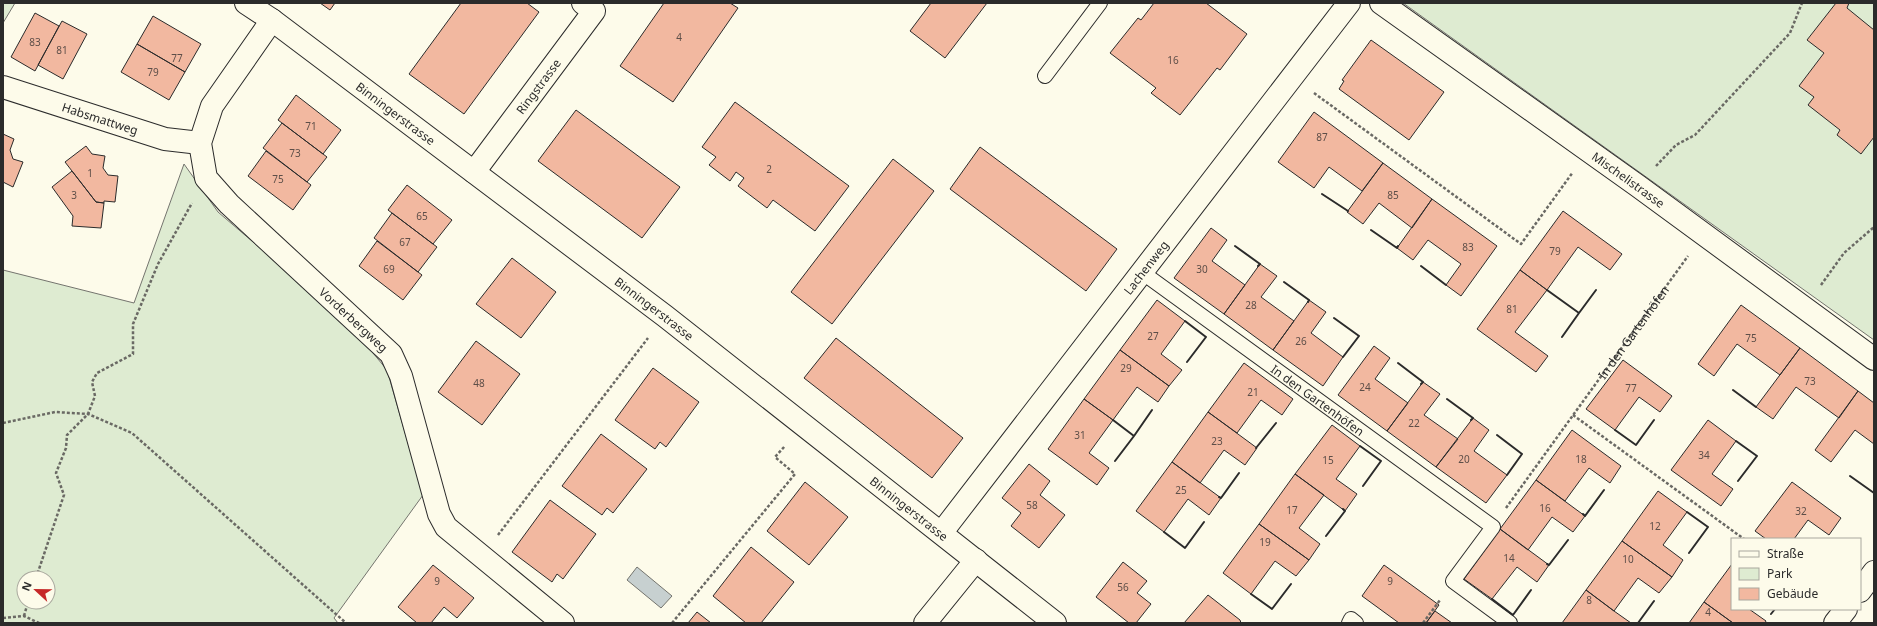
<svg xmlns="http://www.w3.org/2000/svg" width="1877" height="626" font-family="'Noto Sans',sans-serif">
  <rect width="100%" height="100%" fill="#fdfbea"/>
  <!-- green -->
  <path fill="#deebd1" stroke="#74746e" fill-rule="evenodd" d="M3,3H15L3,23Z
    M1403,3H1874V340Z
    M184,164L218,212L350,325L387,370L423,495L334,618L338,623H3V270L134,303ZM24,578H48V602H24Z"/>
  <!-- water -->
  <path fill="#c7d0d0" stroke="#74746e" d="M637,567L672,596L661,608L627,580Z"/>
  <!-- building -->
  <path fill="#f2b8a0" stroke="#2b2b2b" d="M320,3H335L330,10Z
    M461,3H527L539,12L464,114L409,74Z
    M664,3H730L738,8L673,102L620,66Z
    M931,3H987L945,58L910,31Z
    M1154,3H1206L1247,34L1220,70L1217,68L1180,115L1151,93L1156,88L1110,53L1138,18L1141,20Z
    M1836,3H1849L1847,8L1874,30V137L1861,154L1837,135L1840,130L1808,105L1814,97L1799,86L1824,53L1807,40Z
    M35,13L59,26L35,71L11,57Z
    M153,16L201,44L185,72L137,44Z
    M62,21L87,34L63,79L38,65Z
    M1371,40L1444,92L1409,140L1339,89L1344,81L1342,80Z
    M137,44L185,72L169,100L121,72Z
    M296,95L341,130L323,154L278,120Z
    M735,102L849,186L815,231L773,200L767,208L738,186L744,178L736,172L730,181L709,165L716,157L702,147Z
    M576,110L680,187L642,238L538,161Z
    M1314,112L1383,163L1362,191L1329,167L1314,188L1278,162Z
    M282,123L327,157L307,182L263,148Z
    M3,134L14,139L10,150L13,159L23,162L13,187L3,182Z
    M86,146L92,154L105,156L103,168L108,175L118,176L115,202L104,201V203L96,202L65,162Z
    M980,147L1117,249L1086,291L950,189Z
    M266,151L311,185L293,210L248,176Z
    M893,159L934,191L832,324L791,292Z
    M1383,163L1432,199L1412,228L1379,203L1363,224L1347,212Z
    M72,171L96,202L104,203L101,228L72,226L73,216L52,187Z
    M407,185L452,220L433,244L388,210Z
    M1432,199L1497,246L1461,296L1446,285L1461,264L1428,240L1413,260L1397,248Z
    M1563,211L1622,254L1610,270L1578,247L1547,290L1520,270Z
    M392,213L437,247L418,272L374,238Z
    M1211,228L1227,240L1212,261L1245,285L1224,314L1174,278Z
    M377,241L422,275L403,300L359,266Z
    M512,258L556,292L521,338L476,304Z
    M1260,264L1277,276L1261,297L1294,321L1273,350L1224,314Z
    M1520,270L1547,290L1515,332L1548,356L1536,372L1477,329Z
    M1157,300L1185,321L1161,354L1182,370L1169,386L1120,350Z
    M1309,300L1326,312L1311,333L1343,357L1323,386L1273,350Z
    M1741,305L1800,348L1780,375L1737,344L1714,376L1698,364Z
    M836,338L963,438L932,478L804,378Z
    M476,341L520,374L482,425L438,392Z
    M1374,346L1390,358L1375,379L1408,403L1387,431L1338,395Z
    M1800,348L1858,391L1839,418L1796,387L1773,419L1756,407Z
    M1120,350L1169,386L1158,402L1137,387L1113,420L1084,399Z
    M1623,360L1672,396L1660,412L1639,397L1615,430L1586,409Z
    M1244,363L1293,399L1282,415L1261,400L1237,433L1208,412Z
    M653,368L699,402L666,447L660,442L655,449L615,420Z
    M1423,382L1440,394L1424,415L1458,439L1436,467L1387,431Z
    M1858,391L1874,403V444L1855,430L1831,462L1815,450Z
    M1084,399L1113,420L1089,453L1109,468L1097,485L1048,449Z
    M1208,412L1257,448L1245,465L1224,450L1200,483L1172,462Z
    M1473,418L1489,430L1474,451L1507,475L1486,503L1436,467Z
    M1708,420L1736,441L1712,474L1733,489L1721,506L1671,470Z
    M1332,425L1360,446L1336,479L1357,494L1345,511L1295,474Z
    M1572,430L1621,466L1610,483L1589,468L1565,501L1536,480Z
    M601,434L647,469L613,513L607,508L602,515L562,486Z
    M1172,462L1221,498L1209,515L1188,499L1164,532L1136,511Z
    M1029,464L1050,481L1040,495L1065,515L1039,548L1011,526L1021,513L1002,498Z
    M1295,474L1324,495L1299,528L1320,544L1309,560L1259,524Z
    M1536,480L1585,516L1573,532L1552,517L1528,550L1500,529Z
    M805,482L848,517L809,565L767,531Z
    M1792,482L1841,518L1829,535L1808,520L1794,539H1766L1755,531Z
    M1658,491L1687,512L1663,545L1683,560L1672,577L1622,541Z
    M550,500L596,534L563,579L557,574L552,582L512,552Z
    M1259,524L1309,560L1296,576L1275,561L1251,594L1223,573Z
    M1500,529L1549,565L1537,582L1517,567L1492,599L1464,579Z
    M1622,541L1672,577L1659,593L1638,578L1614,611L1586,590Z
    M751,547L794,582L761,623H746L713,596Z
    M1123,562L1147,581L1137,593L1151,604L1136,623H1129L1096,597Z
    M1732,564V609H1749L1766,621L1765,623H1733L1704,602Z
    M433,565L474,598L457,618L444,607L431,623H417L398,607Z
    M1384,565L1439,605L1426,623H1399L1362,596Z
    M1586,590L1614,611L1631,623H1562Z
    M1208,595L1240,620L1241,623H1184Z
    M1704,602L1733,623H1689Z
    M1435,611L1452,623H1426Z
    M697,612L711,623H688Z"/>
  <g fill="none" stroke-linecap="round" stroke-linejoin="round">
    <!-- service casing -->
    <g stroke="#2b2b2b" stroke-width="16">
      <g id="service">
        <path d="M1045,76L1100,3"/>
        <path id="s2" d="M1143,273L1493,527L1453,581L1510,623"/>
        <path d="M1349,623L1351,619L1356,623"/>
      </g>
    </g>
    <!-- minor casing -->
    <g stroke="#2b2b2b" stroke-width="24">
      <g id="minor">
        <path id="s3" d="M246,3L272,20L665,316L1055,623"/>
        <path id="s4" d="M1381,3L1638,186L1874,359"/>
        <path id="s5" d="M272,20L212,106L200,143L206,178L229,204L391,354L401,376L439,514L446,527L563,623"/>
        <path id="s6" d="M3,87L165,139L200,143"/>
        <path id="s7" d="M474,172L594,11L583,3"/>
        <path id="s8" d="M942,532L1349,3"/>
        <path d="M1860,591L1874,572"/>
        <path d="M925,623L976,560"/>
        <path d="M1835,623L1846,609"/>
      </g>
    </g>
    <!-- path -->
    <g stroke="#6a6964" stroke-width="2.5" stroke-dasharray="3 2" stroke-linecap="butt">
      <path d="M1314,93L1521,244L1573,172"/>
      <path d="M1656,166L1676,145L1695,135L1790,33L1802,3"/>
      <path d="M1821,285L1844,253L1874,227"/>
      <path d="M1573,415L1744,539"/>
      <path d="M3,423L55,412L88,414L132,433L346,623"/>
      <path id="s1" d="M1506,508L1688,256"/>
      <path d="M498,535L648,338"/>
      <path d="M36,578L64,495L56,473L66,448L67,435L88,414L95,396L92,382L97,373L133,354V324L158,264L192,203"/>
      <path d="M24,616L28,602"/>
      <path d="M3,618L24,616L39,623"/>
      <path d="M672,623L795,474L775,457L785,446"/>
      <path d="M1423,623L1440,600"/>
    </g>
    <!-- service -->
    <use href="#service" stroke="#fdfbea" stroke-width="14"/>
    <!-- minor -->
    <use href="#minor" stroke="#fdfbea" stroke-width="22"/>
    <!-- wall -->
    <path stroke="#2b2b2b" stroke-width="2" d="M1322,194L1348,211
      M1371,230L1397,248L1398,246
      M1235,246L1260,264L1258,266
      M1421,266L1446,285
      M1284,282L1309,300L1308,302
      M1547,290L1579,313L1596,290
      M1334,318L1359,336L1343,357
      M1185,321L1206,337L1187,362
      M1562,337L1579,313
      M1398,363L1423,382L1421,384
      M1733,390L1756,407
      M1447,399L1473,418L1471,420
      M1113,420L1134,436L1115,461
      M1615,430L1636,445L1654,420
      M1497,435L1522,454L1507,475
      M1134,436L1152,410
      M1736,441L1757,456L1738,481
      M1360,446L1381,461L1363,486
      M1256,448L1276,423
      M1850,476L1874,493
      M1219,497L1221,498L1239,473
      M1687,512L1708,527L1689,553
      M1583,514L1585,516L1604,490
      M1164,532L1185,548L1204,522
      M1326,536L1345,511L1343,509
      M1547,564L1549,565L1568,540
      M1251,594L1272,609L1291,584
      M1492,599L1513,615L1531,590
      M1771,614L1775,609
      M1638,623L1654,601"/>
  </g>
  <g text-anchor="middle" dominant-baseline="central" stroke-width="3" stroke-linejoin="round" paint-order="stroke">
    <!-- number labels -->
    <g font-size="10" fill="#5d4e48">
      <text x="679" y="37">4</text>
      <text x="35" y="42">83</text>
      <text x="62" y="50">81</text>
      <text x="177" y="58">77</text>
      <text x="1173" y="60">16</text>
      <text x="153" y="72">79</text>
      <text x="311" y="126">71</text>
      <text x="1322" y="137">87</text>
      <text x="295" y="153">73</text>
      <text x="769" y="169">2</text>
      <text x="90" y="173">1</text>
      <text x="278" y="179">75</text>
      <text x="74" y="195">3</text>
      <text x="1393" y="195">85</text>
      <text x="422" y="216">65</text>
      <text x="405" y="242">67</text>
      <text x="1468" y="247">83</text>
      <text x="1555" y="251">79</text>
      <text x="389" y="269">69</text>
      <text x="1202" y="269">30</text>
      <text x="1251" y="305">28</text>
      <text x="1512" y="309">81</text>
      <text x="1153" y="336">27</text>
      <text x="1751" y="338">75</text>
      <text x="1301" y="341">26</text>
      <text x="1126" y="368">29</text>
      <text x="1810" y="381">73</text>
      <text x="479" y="383">48</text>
      <text x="1365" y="387">24</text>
      <text x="1631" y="388">77</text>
      <text x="1253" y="392">21</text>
      <text x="1414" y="423">22</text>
      <text x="1080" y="435">31</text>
      <text x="1217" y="441">23</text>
      <text x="1704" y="455">34</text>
      <text x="1464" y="459">20</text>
      <text x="1581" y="459">18</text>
      <text x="1328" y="460">15</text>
      <text x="1181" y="490">25</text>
      <text x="1032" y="505">58</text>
      <text x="1545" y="508">16</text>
      <text x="1292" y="510">17</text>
      <text x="1801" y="511">32</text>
      <text x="1655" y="526">12</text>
      <text x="1265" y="542">19</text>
      <text x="1509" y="558">14</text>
      <text x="1628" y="559">10</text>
      <text x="437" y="581">9</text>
      <text x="1390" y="581">9</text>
      <text x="1123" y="587">56</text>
      <text x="1589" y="600">8</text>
      <text x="1708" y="612">4</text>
    </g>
    <!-- street labels -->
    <g font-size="12" fill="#2b2b2b" stroke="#fdfbea">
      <text stroke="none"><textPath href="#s7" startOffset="107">Ringstrasse</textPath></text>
      <text stroke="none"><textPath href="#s3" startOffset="186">Binningerstrasse</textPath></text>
      <text stroke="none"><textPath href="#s6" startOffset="102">Habsmattweg</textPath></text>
      <text stroke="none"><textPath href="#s4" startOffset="304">Mischelistrasse</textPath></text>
      <text stroke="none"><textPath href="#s8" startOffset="334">Lachenweg</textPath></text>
      <text stroke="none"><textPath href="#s3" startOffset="510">Binningerstrasse</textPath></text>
      <text stroke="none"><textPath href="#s5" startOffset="384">Vorderbergweg</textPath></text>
      <text stroke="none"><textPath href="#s1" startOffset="217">In den Gartenhöfen</textPath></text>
      <text stroke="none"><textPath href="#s2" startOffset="216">In den Gartenhöfen</textPath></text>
      <text stroke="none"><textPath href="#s3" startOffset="834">Binningerstrasse</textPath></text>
    </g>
  </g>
  <!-- border -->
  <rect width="1877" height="626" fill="none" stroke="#2b2b2b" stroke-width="8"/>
  <!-- legend -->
  <rect x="1731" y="538" width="130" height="72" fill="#fdfbea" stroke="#a9a89e"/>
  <rect x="1739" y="551" width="20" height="6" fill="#fdfbea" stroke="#a9a89e"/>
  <text x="1767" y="558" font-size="12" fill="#2b2b2b">Straße</text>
  <rect x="1739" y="568" width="20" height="12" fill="#deebd1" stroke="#a9a89e"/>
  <text x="1767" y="578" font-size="12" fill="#2b2b2b">Park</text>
  <rect x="1739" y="588" width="20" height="12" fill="#f2b8a0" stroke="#a9a89e"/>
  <text x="1767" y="598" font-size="12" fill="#2b2b2b">Gebäude</text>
  <!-- north arrow -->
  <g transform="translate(36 590) rotate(292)"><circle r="19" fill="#fdfbea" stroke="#a9a89e"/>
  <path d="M0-3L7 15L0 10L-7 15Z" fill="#c62828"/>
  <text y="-6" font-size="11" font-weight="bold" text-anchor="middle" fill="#2b2b2b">N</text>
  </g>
</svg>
